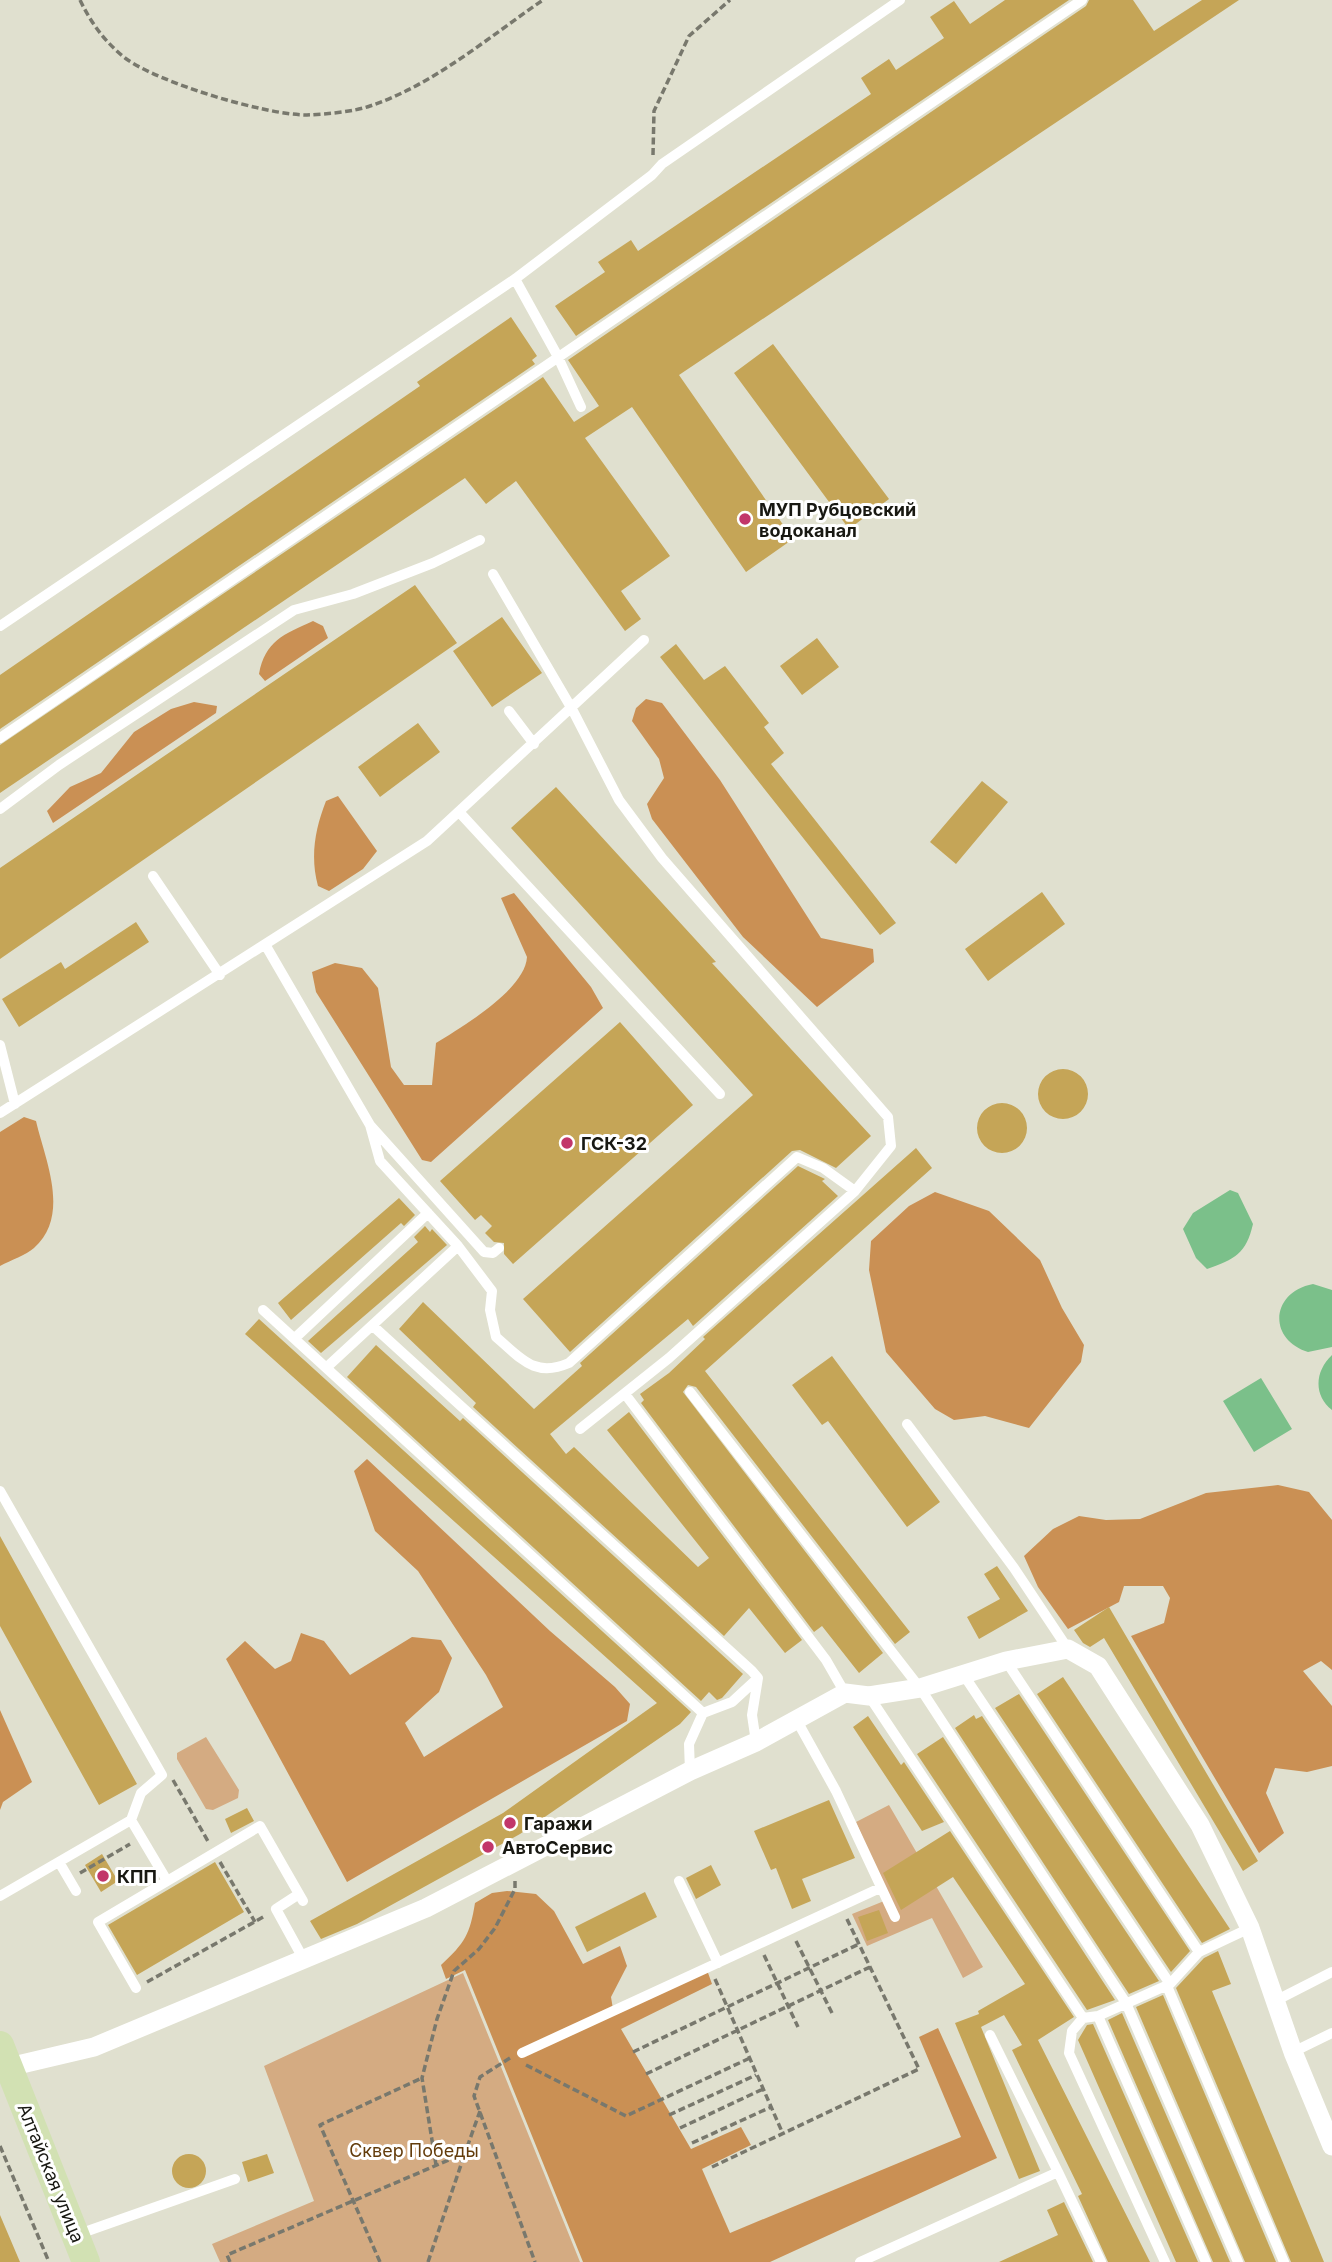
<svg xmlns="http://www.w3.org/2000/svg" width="1332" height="2262" font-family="Inter,sans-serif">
  <rect width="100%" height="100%" fill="#e0e0cf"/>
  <!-- green -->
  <path fill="#d4ab82" d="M206,1737L239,1790L238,1798L213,1810L206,1809L177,1759V1753Z
    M889,1805L983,1967L963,1978L932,1918L867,1946L852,1914L889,1899L856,1822Z
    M463,1973L580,2262H220L212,2244L314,2201L264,2066Z"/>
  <!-- forest -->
  <path fill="#ca9054" d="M313,621L323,626L328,638L265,681L259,674C265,641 284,634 313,621Z
    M646,699L662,703L720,780L821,938L873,949L874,962L817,1007L743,937L652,819L647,804L664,778L659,759L632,721L636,708Z
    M194,702L217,706L216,713L53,823L47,811L70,787L101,773L134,732L171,709Z
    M338,796L377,851L363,869L329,891L318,886C310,857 315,829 326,801Z
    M514,893L591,987L603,1008L431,1162L422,1160L316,992L312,972L335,963L362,968L378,988L391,1067L404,1085H432L436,1043C462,1027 525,990 527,957L501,898Z
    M24,1117L36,1121C45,1160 71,1215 34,1248C26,1255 11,1260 0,1266V1132Z
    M935,1192L989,1211L1040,1260L1062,1308L1084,1345L1081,1362L1029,1428L985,1416L954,1420L935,1409L886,1352L869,1270L871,1241L909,1206Z
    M367,1459L550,1631L615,1687L630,1704L627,1721L347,1882L226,1659L245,1641L275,1669L291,1661L301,1633L324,1641L350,1675L412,1637L441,1640L452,1658L439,1692L405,1723L424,1757L503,1707L486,1675L418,1571L375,1531L354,1471Z
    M1278,1485L1309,1492L1332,1520V1670L1321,1661L1303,1671L1332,1706V1766L1307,1772L1275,1768L1266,1793L1284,1833L1259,1853L1131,1636L1164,1623L1170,1598L1163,1586H1124L1119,1602L1068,1629L1038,1587L1024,1556L1053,1529L1079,1516L1106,1520L1140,1519L1206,1493Z
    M0,1710L32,1782L3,1802L0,1810Z
    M507,1891L536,1894L554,1911L583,1964L620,1946L627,1966L611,1997L614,2015L707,1970L712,1984L621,2029L691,2149L741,2127L751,2145L702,2169L730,2233L961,2137L919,2037L938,2028L997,2158L770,2262H583L465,1970L446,1979L441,1965C465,1943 470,1934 475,1903L492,1893Z"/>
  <!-- water -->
  <path fill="#7bc08a" d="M1230,1190L1238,1193L1253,1224C1246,1254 1235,1259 1207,1269L1196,1258L1183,1229L1193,1213Z
    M1313,1284L1332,1290V1347L1308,1352C1267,1339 1271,1292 1313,1284Z
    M1332,1355V1410C1313,1395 1315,1371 1332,1355Z
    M1261,1378L1292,1429L1254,1452L1223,1401Z"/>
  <!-- building -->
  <path fill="#c5a557" d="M1005,0H1069L576,336L555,306L605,272L598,262L631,240L638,251L871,94L861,78L889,59L896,70L944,38L930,17L954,1L970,24Z
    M1089,0H1133L1154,31L1202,0H1239L679,375L793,539L746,572L632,407L585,438L670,556L621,591L641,619L625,631L516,481L486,504L465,478L0,793V745L543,377L574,422L599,406L568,360L1086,6Z
    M511,317L537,356L532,360L535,364L0,729V675L420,386L417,382Z
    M773,344L889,499L849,529L734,373Z
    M415,585L457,643L0,959V868Z
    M502,617L542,673L492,707L453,651Z
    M817,638L839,667L802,695L780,666Z
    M676,644L704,680L725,666L769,723L764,727L784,753L771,764L896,923L880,935L660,657Z
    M418,723L440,752L380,797L358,767Z
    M982,781L1008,802L956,864L930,842Z
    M556,787L716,962L712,963L871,1136L836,1168L800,1150L792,1151L570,1352L523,1299L753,1095L511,828Z
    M1042,892L1065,924L988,981L965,949Z
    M136,922L149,942L19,1027L2,999L61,962L65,969Z
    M620,1022L693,1105L513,1264L504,1254V1243L494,1242L485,1233L492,1226L481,1215L475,1220L440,1181Z
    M1038 1094a25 25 0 1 1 50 0a25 25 0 1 1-50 0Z
    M977 1128a25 25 0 1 1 50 0a25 25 0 1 1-50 0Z
    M916,1148L932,1168L705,1371L910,1632L895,1644L696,1387L688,1385L683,1392L883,1653L859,1673L822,1626L814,1632L641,1403L644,1400L640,1394L669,1373L705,1339L703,1337Z
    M798,1166L825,1179L822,1181L838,1196L693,1326L688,1319L550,1434L566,1454L574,1447L698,1567L709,1558L607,1430L629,1412L802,1640L785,1653L749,1608L724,1636L473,1407L476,1403L399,1329L423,1302L534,1409L582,1366L580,1363Z
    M399,1198L415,1215L404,1226L401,1223L291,1320L278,1303Z
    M425,1226L430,1232L432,1229L447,1245L321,1353L308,1341L418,1242L414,1237Z
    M259,1319L691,1712L680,1724L520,1834L357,1924L321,1939L310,1921L503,1813L657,1703L245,1334Z
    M376,1345L460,1421L463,1418L743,1674L722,1698L717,1700L709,1692L701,1701L347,1377Z
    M832,1356L940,1502L907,1527L828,1421L822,1425L792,1385Z
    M0,1536L137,1784L99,1805L0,1626Z
    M997,1566L1028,1611L979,1639L967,1617L1000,1599L984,1574Z
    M1109,1607L1258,1861L1243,1871L1104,1638L1090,1647L1083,1643L1074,1630Z
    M1063,1677L1230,1929L1202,1943L1037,1694Z
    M1019,1694L1190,1951L1171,1972L995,1708Z
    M974,1715L976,1719L982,1716L1159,1981L1129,1994L955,1728Z
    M868,1716L901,1765L904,1762L944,1822L922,1831L853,1727Z
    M943,1737L1115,2000L1087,2010L917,1754Z
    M829,1800L855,1858L802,1879L811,1901L792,1909L776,1868L771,1870L754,1831Z
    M247,1808L254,1821L231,1833L225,1819Z
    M950,1831L1074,2017L1038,2040L1150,2262H1108L1078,2196L1082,2194L1012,2050L1022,2045L1004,2015L981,2027L1040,2171L1019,2179L955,2023L979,2014L978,2011L1025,1984L953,1877L901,1910L883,1873Z
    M102,1854L118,1881L101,1892L85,1865Z
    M215,1862L244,1912L137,1975L108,1925Z
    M711,1865L721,1885L696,1899L686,1878Z
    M645,1892L657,1917L587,1952L575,1927Z
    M879,1910L888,1933L867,1941L858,1917Z
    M1218,1951L1231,1984L1212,1991L1324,2262H1291L1176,1988L1204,1958Z
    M1163,1995L1276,2262H1245L1136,2007Z
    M1122,2013L1230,2262H1213L1108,2020Z
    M1093,2024L1198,2262H1176L1078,2040L1087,2025Z
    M172 2171a17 17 0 1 1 34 0a17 17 0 1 1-34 0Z
    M267,2154L274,2173L248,2182L242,2162Z
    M1064,2202L1093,2262H999L1058,2235L1047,2210Z
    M0,2215L20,2262H0Z"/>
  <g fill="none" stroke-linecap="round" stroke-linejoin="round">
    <!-- path -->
    <path stroke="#78786d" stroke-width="3.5" stroke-dasharray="7 3.5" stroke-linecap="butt" d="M80,0C91,23 105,42 125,58C159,83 265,115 307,115C326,114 353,112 370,106C433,85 489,37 543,0
      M653,155L654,111L689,36L730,0
      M173,1780L209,1843
      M220,1862L255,1922
      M80,1873L130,1844
      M796,1941L832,2013
      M764,1955L798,2027
      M715,1979L783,2134
      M147,1982L265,1916
      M633,2052L859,1944
      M510,2058L480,2077L474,2096L535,2262
      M526,2065L626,2116L750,2058
      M646,2074L870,1967
      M669,2115L756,2075
      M680,2128L763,2089
      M692,2143L771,2107
      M0,2146L49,2262
      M436,2165L422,2078L437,2019L454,1971L479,1949L495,1928L515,1889V1880
      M712,2167L919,2069L846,1917
      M230,2262L227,2255L465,2153L480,2111
      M380,2262L320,2125L422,2078
      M428,2262L465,2153"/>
    <!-- lane -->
    <path stroke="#fff" stroke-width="10" d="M515,279L557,355L581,407
      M493,574L572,709L619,800L662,858L888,1117L891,1146L855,1191L669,1358L580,1429
      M0,626L515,279L652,175L662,164L900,0
      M509,711L534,744
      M0,738L1082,0
      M0,809L59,765L294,610L353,594L433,563L480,540
      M460,813L720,1094
      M153,876L220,975
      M266,946L370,1125L484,1252L493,1253L499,1248
      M0,1045L15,1104
      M0,1113L427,841L644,640
      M370,1125L380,1161L458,1246L492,1291L490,1310L496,1337C521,1358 534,1378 569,1363L797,1157L823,1168L855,1191
      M263,1310L703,1713
      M373,1326L752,1671L758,1678L752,1715L756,1742
      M295,1338L428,1213
      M327,1367L458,1246
      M690,1392L920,1688L1126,2003L1238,2262
      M625,1394L826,1660L845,1693
      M907,1424L1014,1568L1068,1649
      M0,1491L162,1775L141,1793L131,1820L0,1896
      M1006,1661L1199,1952
      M963,1674L1170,1984
      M869,1696L1083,2018
      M796,1719L836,1791L895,1917
      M690,1771L689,1744L703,1713L732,1702L757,1679
      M131,1820L166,1879
      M59,1862L76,1891
      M679,1881L718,1963
      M299,1894L276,1909L304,1960
      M1167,1986L1284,2262
      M136,1988L98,1922L260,1826L303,1901
      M1275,2001L1332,1972
      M1098,2016L1206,2262
      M1293,2052L1332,2033
      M522,2053L880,1888
      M1058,2172L1101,2262
      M79,2234L235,2179
      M860,2262L1058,2172L990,2035
      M1165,2262L1069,2053L1072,2031L1083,2018L1098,2016L1170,1984L1199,1952L1250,1928"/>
    <!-- street -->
    <path stroke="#fff" stroke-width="19" d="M9,2067L94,2047L426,1908L690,1771L756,1742L845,1693L869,1696L920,1688L1006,1661L1068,1649L1098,1666L1200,1825L1250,1928L1293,2052L1332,2146"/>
    <!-- secondary -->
    <path stroke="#d2e1b3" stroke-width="28" d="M0,2045L86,2262"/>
  </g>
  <!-- markers -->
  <g fill="#c2366a" stroke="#fff" stroke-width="2.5">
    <circle cx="745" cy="519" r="7"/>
    <circle cx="567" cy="1143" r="7"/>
    <circle cx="510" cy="1823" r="7"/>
    <circle cx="488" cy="1847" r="7"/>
    <circle cx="103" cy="1876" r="7"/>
  </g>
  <g text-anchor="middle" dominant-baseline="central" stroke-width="6" stroke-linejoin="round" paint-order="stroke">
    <!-- poi labels -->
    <g font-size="18" font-weight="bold" fill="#181812" stroke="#fff" text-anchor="start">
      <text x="759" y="509">МУП Рубцовский<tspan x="759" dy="21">водоканал</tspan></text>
      <text x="581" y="1143">ГСК-32</text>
      <text x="524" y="1823">Гаражи</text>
      <text x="502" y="1847">АвтоСервис</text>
      <text x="117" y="1876">КПП</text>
    </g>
    <!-- park labels -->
    <g font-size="18" fill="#633c0b" stroke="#fff">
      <text x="414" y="2150">Сквер Победы</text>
    </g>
    <!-- street labels -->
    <g font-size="18" fill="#181812" stroke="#fff">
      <text transform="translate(51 2173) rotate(68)">Алтайская улица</text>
    </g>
  </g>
</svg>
